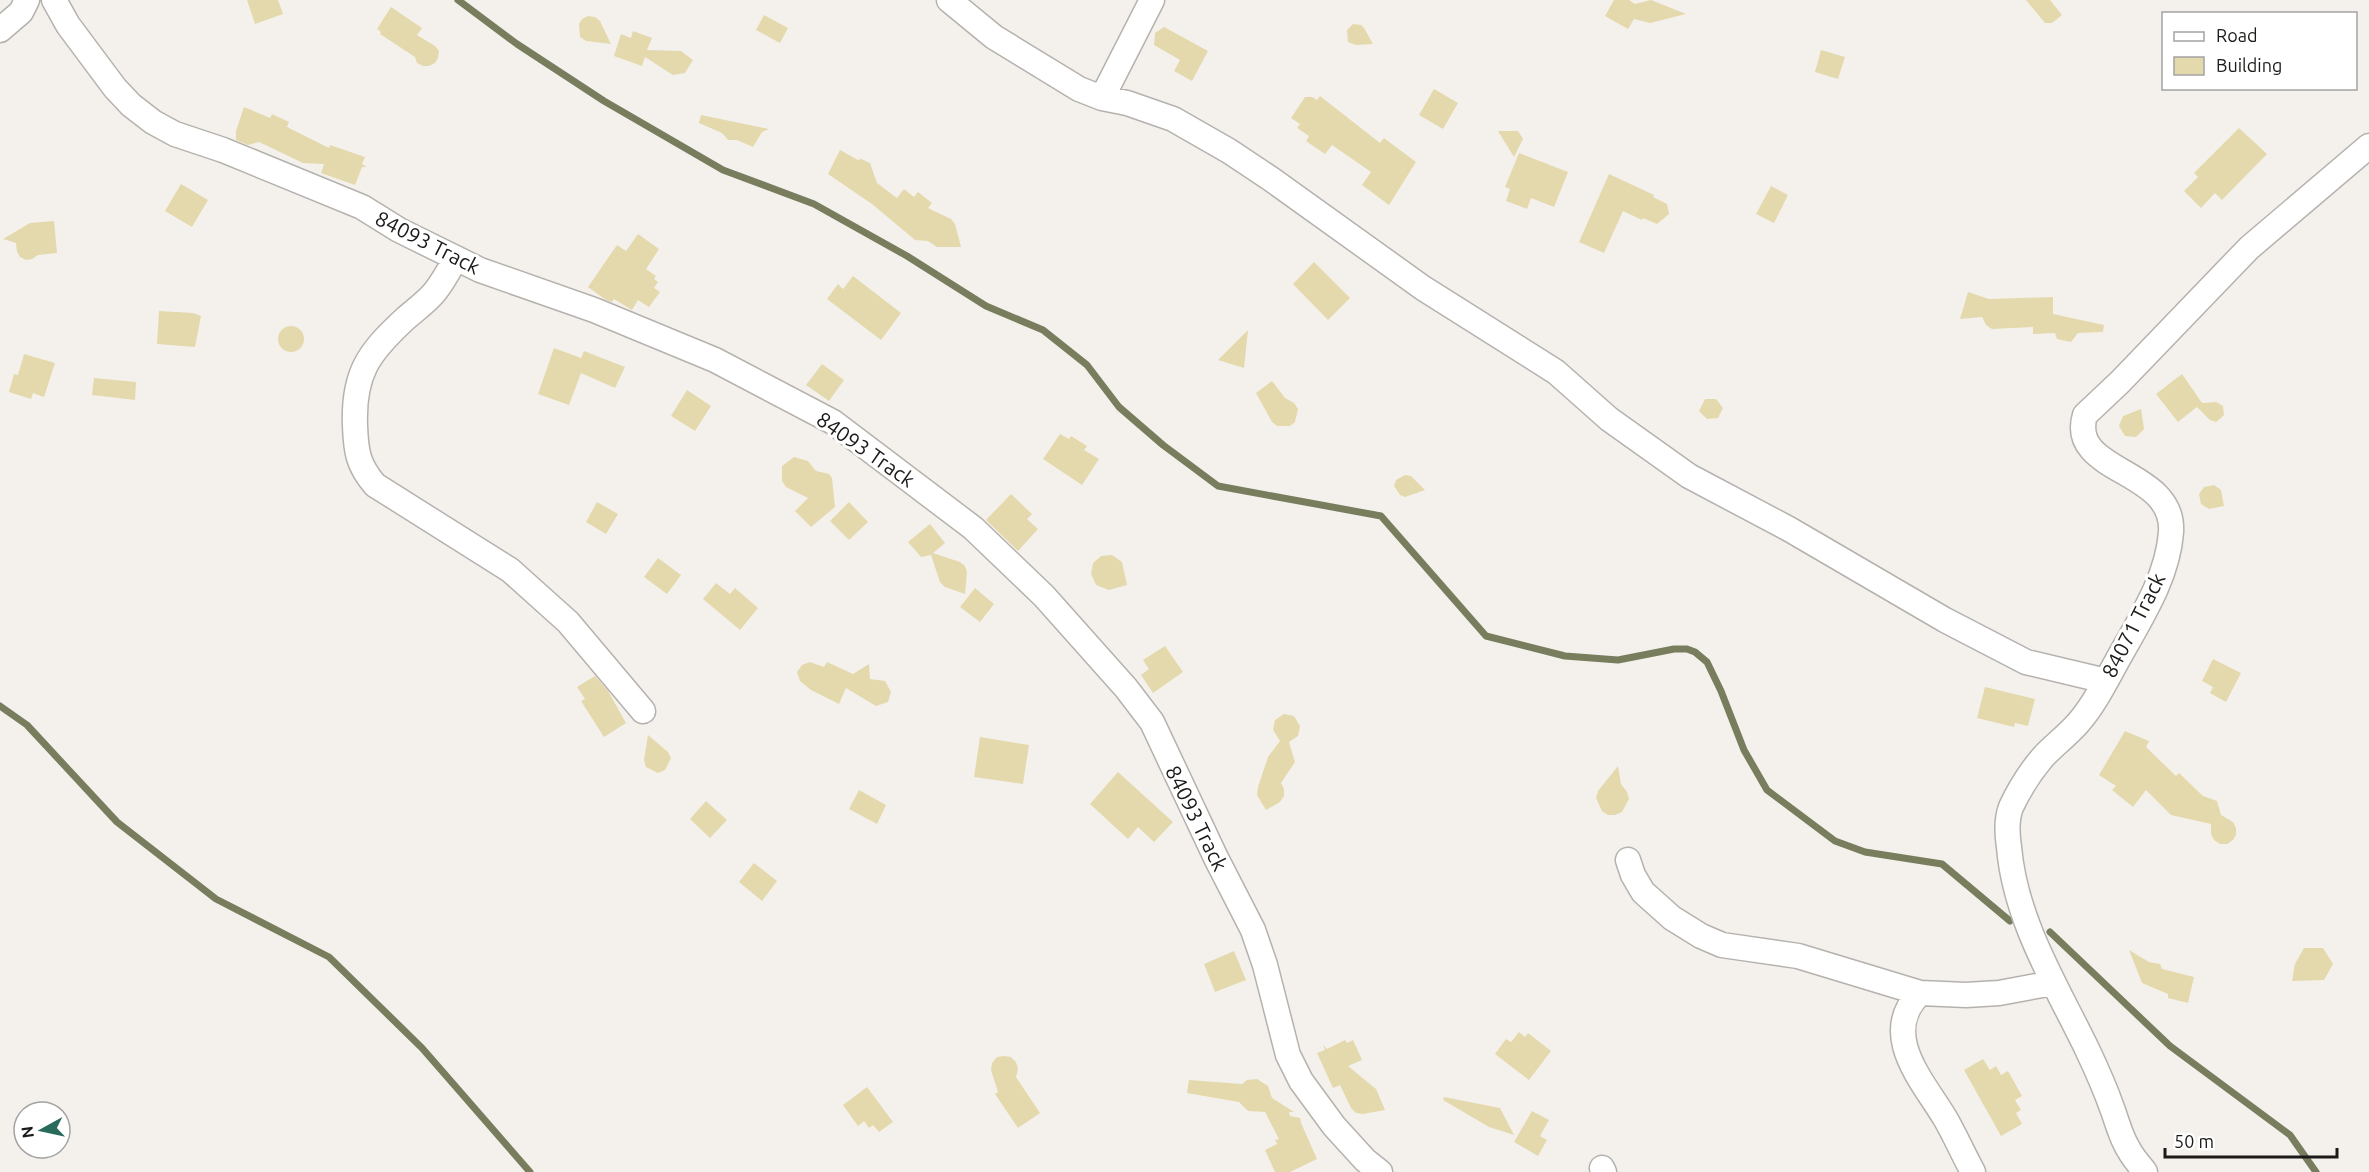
<svg xmlns="http://www.w3.org/2000/svg" width="2369" height="1172" font-family="Ubuntu,sans-serif">
  <rect width="100%" height="100%" fill="#f4f1ec"/>
  <g fill="none" stroke-linecap="round" stroke-linejoin="round">
    <!-- stream -->
    <path stroke="#777d5d" stroke-width="7" d="M458,0L517,44L604,101L723,170L814,204L907,256L986,306L1043,330L1087,365L1119,407L1163,445L1218,486L1381,516L1486,636L1565,656L1618,660L1674,649H1687L1695,652L1707,662L1721,691L1744,750L1767,790L1835,841L1865,852L1942,864L2010,921
      M0,706L27,725L117,822L216,899L329,957L422,1048L530,1172
      M2050,932L2170,1046L2290,1135L2316,1172"/>
  </g>
  <!-- building -->
  <path fill="#e4d9ac" d="M247,0H278L283,14L255,24Z
    M1614,0H1629L1635,4L1651,0L1686,14L1650,23L1634,19L1628,29L1605,16Z
    M2026,0H2050L2062,15L2052,23H2045Z
    M391,7L422,28L417,35L435,46L439,51L438,58L435,63L429,66H423L417,63L415,57L380,34L381,32L377,29Z
    M764,15L788,28L780,43L756,30Z
    M588,16L595,17L600,21L611,44L586,41L580,37L579,24L582,19Z
    M1353,24L1361,25L1364,28L1373,44L1356,45L1348,42L1347,30Z
    M1164,27L1208,51L1192,81L1174,71L1180,60L1154,45L1155,33Z
    M633,31L652,38L647,50L681,51L693,60L685,73L673,75L645,57L642,66L614,56L621,34L631,38Z
    M1821,50L1845,57L1838,79L1815,72Z
    M1434,89L1458,103L1443,129L1419,115Z
    M1320,96L1380,143L1384,138L1416,162L1389,205L1362,185L1371,172L1332,145L1325,154L1306,141L1309,136L1297,128L1300,124L1291,118L1305,97H1312L1317,100Z
    M244,107L270,118L272,114L289,122L287,127L329,148L330,145L365,157L362,164L367,167H362L355,185L321,173L324,164L303,163L259,142L248,145L236,140V131Z
    M701,115L764,128L769,129L762,132L753,147L737,140H728L722,133L699,123Z
    M2239,128L2267,154L2222,200L2215,193L2201,208L2184,191L2198,177L2194,173Z
    M1498,131H1518L1523,139L1514,157Z
    M840,150L858,160L861,159L870,163L877,183L897,198L904,189L914,197L918,192L932,203L928,208L951,219L955,224L961,247H937L928,241L915,240L872,204L828,174Z
    M1519,153L1568,172L1554,207L1531,198L1527,209L1506,201L1510,189L1505,187Z
    M1609,174L1654,195L1653,197L1667,204L1669,214L1657,224L1643,218L1642,220L1623,211L1604,253L1579,242Z
    M181,184L208,200L192,227L165,211Z
    M1771,186L1788,195L1774,223L1756,214Z
    M54,221L57,253L38,255L32,259L26,260L20,257L17,252L16,243L3,239L30,223Z
    M638,234L659,249L646,269L656,276L654,279L658,282L654,288L660,292L649,307L638,300L632,310L614,299L612,302L606,300L588,287L617,245L626,251Z
    M1314,262L1350,298L1328,320L1293,284Z
    M853,276L901,313L881,340L827,299L838,284L843,289Z
    M1968,292L1989,299L2053,297V314L2104,325L2103,332L2078,333L2071,342L2057,339L2055,333L2033,334V327L1992,329L1986,325L1982,317L1960,319Z
    M159,311L193,313L201,316L195,347L157,344Z
    M278 339a13 13 0 1 1 26 0a13 13 0 1 1-26 0Z
    M1248,330L1244,368L1218,360Z
    M554,348L581,358L584,351L625,367L615,388L581,373L569,405L538,394Z
    M24,354L55,363L44,397L33,393L31,399L9,392L14,374L18,375Z
    M822,364L844,380L829,401L806,385Z
    M2182,374L2202,403L2216,402L2223,406L2224,415L2221,418L2216,422L2210,420L2197,407L2178,422L2156,394Z
    M94,378L136,382L135,400L92,395Z
    M1272,381L1285,398L1294,403L1298,409L1295,422L1290,426H1277L1272,422L1256,393Z
    M687,390L711,406L695,431L671,416Z
    M1705,399H1716L1723,408L1718,418L1707,419L1699,411Z
    M2141,409L2144,429L2136,437L2125,436L2119,426L2123,416Z
    M1060,434L1069,439L1071,436L1087,446L1084,450L1099,459L1082,485L1043,459Z
    M794,457L808,461L816,471L829,474L832,478L835,507L811,527L795,511L808,498L786,487L782,481V466Z
    M1405,475L1411,476L1425,490L1405,497L1400,495L1394,486L1396,480Z
    M2214,485L2221,490L2224,506L2209,509L2201,504L2199,494L2204,487Z
    M1011,494L1032,514L1027,519L1038,529L1018,551L986,520Z
    M597,502L618,514L606,534L586,522Z
    M849,502L868,522L849,540L830,521Z
    M930,524L945,543L933,553L960,562L965,566L967,572L965,594L945,587L940,582L931,555L921,557L908,542Z
    M1112,555L1122,562L1127,585L1109,590L1096,585L1091,574L1093,563L1101,556Z
    M658,558L681,575L667,594L644,577Z
    M716,583L730,594L735,588L758,608L740,630L703,599Z
    M975,588L994,604L980,622L960,607Z
    M1165,646L1183,672L1153,693L1141,675L1149,669L1143,660Z
    M2213,659L2241,673L2226,702L2210,693L2213,687L2202,681Z
    M810,662L824,667L827,662L853,674L869,664L870,679L885,681L891,692L888,702L876,706L846,688L839,704L811,690L800,681L797,672L802,665Z
    M595,676L608,691L626,723L604,737L581,701L585,699L577,687Z
    M1985,687L2035,699L2028,726L2015,723L2014,727L1977,718Z
    M1284,714L1294,716L1300,726L1298,736L1289,742L1295,762L1281,783L1284,789V796L1280,802L1266,810L1257,795L1258,787L1268,757L1280,741L1273,730L1275,720Z
    M2125,731L2149,741L2146,747L2176,776L2179,773L2203,796L2217,801L2221,815L2233,822L2236,828V835L2233,840L2227,844H2220L2214,840L2211,834V824L2171,815L2146,790L2133,807L2112,790L2116,786L2099,775Z
    M648,735L668,752L671,758L665,770L658,773L646,767L644,760Z
    M980,737L1029,745L1023,784L974,777Z
    M1618,766L1621,784L1627,792L1629,799L1622,812L1615,815H1608L1602,811L1596,798L1598,791Z
    M1118,772L1173,822L1154,842L1138,827L1128,839L1090,804Z
    M859,790L886,805L877,824L849,809Z
    M706,801L727,820L710,838L690,819Z
    M754,863L777,881L762,901L739,882Z
    M2304,948H2323L2333,964L2324,980L2292,981L2295,964Z
    M2129,950L2149,962L2160,964L2162,969L2194,977L2188,1003L2168,998V994L2142,983Z
    M1234,951L1246,980L1215,992L1204,964Z
    M1519,1032L1525,1037L1528,1033L1551,1051L1529,1080L1495,1054L1506,1039L1511,1042Z
    M1345,1040L1347,1043L1353,1040L1362,1060L1348,1066L1376,1089L1385,1110L1363,1114L1356,1113L1351,1108L1340,1085L1333,1088L1317,1053L1325,1050L1323,1045L1327,1049Z
    M1004,1056L1011,1057L1016,1062L1018,1069L1016,1077L1040,1113L1018,1128L995,1094L998,1092L991,1070L992,1063L997,1057Z
    M1983,1059L1990,1070L1996,1066L2001,1075L2008,1071L2022,1096L2015,1100L2021,1110L2016,1113L2022,1124L2001,1136L1964,1070Z
    M1257,1079L1268,1086L1272,1098L1294,1112H1289L1290,1116L1300,1118L1301,1123L1317,1159L1290,1172H1275L1265,1150L1277,1144L1275,1140L1279,1139L1265,1112L1248,1111L1239,1102L1187,1093L1189,1080L1242,1084L1247,1080Z
    M867,1087L893,1122L879,1132L873,1125L869,1128L864,1121L858,1126L843,1105Z
    M1444,1097L1500,1108L1514,1135L1489,1127L1443,1100Z
    M1532,1111L1549,1120L1540,1136L1547,1140L1538,1156L1514,1142Z"/>
  <g fill="none" stroke-linecap="round" stroke-linejoin="round">
    <!-- minor casing -->
    <g stroke="#b5b2ae" stroke-width="27">
      <path id="minor" d="M54,0L68,25L115,88L131,105L153,122L175,134L223,150L362,207L399,230L480,270L594,310L715,360L833,422L973,528L1044,596L1126,688L1152,722L1216,858L1253,930L1265,965L1288,1055L1301,1081L1334,1126L1365,1160L1380,1172
        M949,0L994,37L1079,89L1102,98L1127,103L1173,119L1229,151L1271,179L1423,288L1556,372L1609,419L1689,476L1789,529L1945,620L2026,662L2106,681
        M0,30L21,12L27,0
        M1102,98L1152,0
        M456,259C448,271 442,284 433,294C425,303 414,311 405,319C368,353 353,374 355,426C356,452 358,465 375,485L510,570L568,622L643,711
        M1628,860L1633,875L1643,892L1672,918L1701,936L1722,945L1798,956L1920,993L1966,995L1999,993L2053,983
        M1920,993C1879,1034 1922,1080 1945,1118C1955,1135 1963,1154 1973,1172
        M1602,1168L1604,1172
        M2145,1172C2140,1165 2133,1158 2129,1150C2121,1138 2117,1121 2112,1108C2105,1088 2096,1068 2087,1049C2056,985 2015,920 2009,847C2007,834 2006,820 2011,807C2019,790 2031,771 2043,757C2054,745 2068,735 2079,722C2094,705 2106,681 2117,661C2139,621 2168,578 2171,532C2175,468 2067,474 2085,415L2120,382L2249,248L2369,146"/>
    </g>
    <!-- minor -->
    <use href="#minor" stroke="#fff" stroke-width="24"/>
  </g>
  <g text-anchor="middle" dominant-baseline="central" stroke-width="6" stroke-linejoin="round" paint-order="stroke">
    <!-- street labels -->
    <g font-size="21" fill="#1b1a18" stroke="#fff">
      <text transform="translate(428 242) rotate(27)">84093 Track</text>
      <text transform="translate(866 449) rotate(35)">84093 Track</text>
      <text transform="translate(2133 625) rotate(-63)">84071 Track</text>
      <text transform="translate(1197 818) rotate(64)">84093 Track</text>
    </g>
  </g>
  <!-- legend -->
  <rect x="2162" y="12" width="195" height="78" fill="#ffffff" stroke="#a4a3a3" stroke-width="1.5"/>
  <rect x="2174" y="32" width="30" height="9" fill="#ffffff" stroke="#a4a3a3" stroke-width="1.5"/>
  <text x="2216" y="42" font-size="18" fill="#1b1a18">Road</text>
  <rect x="2174" y="57" width="30" height="18" fill="#e4d9ac" stroke="#a4a3a3" stroke-width="1.5"/>
  <text x="2216" y="72" font-size="18" fill="#1b1a18">Building</text>
  <!-- north arrow -->
  <g transform="translate(42 1130) rotate(262)"><circle r="28" fill="#ffffff" stroke="#a4a3a3" stroke-width="1.5"/>
  <path d="M0-4.5L10 22L0 15L-10 22Z" fill="#296b5b"/>
  <text y="-9" font-size="16" font-weight="bold" text-anchor="middle" fill="#1b1a18">N</text>
  </g>
  <!-- scale -->
  <path d="M2165 1148v9h172v-9" fill="none" stroke="#1b1a18" stroke-width="3"/>
  <text x="2174" y="1148" font-size="18" fill="#1b1a18" stroke="#ffffff" stroke-width="4.5" paint-order="stroke">50 m</text>
</svg>
